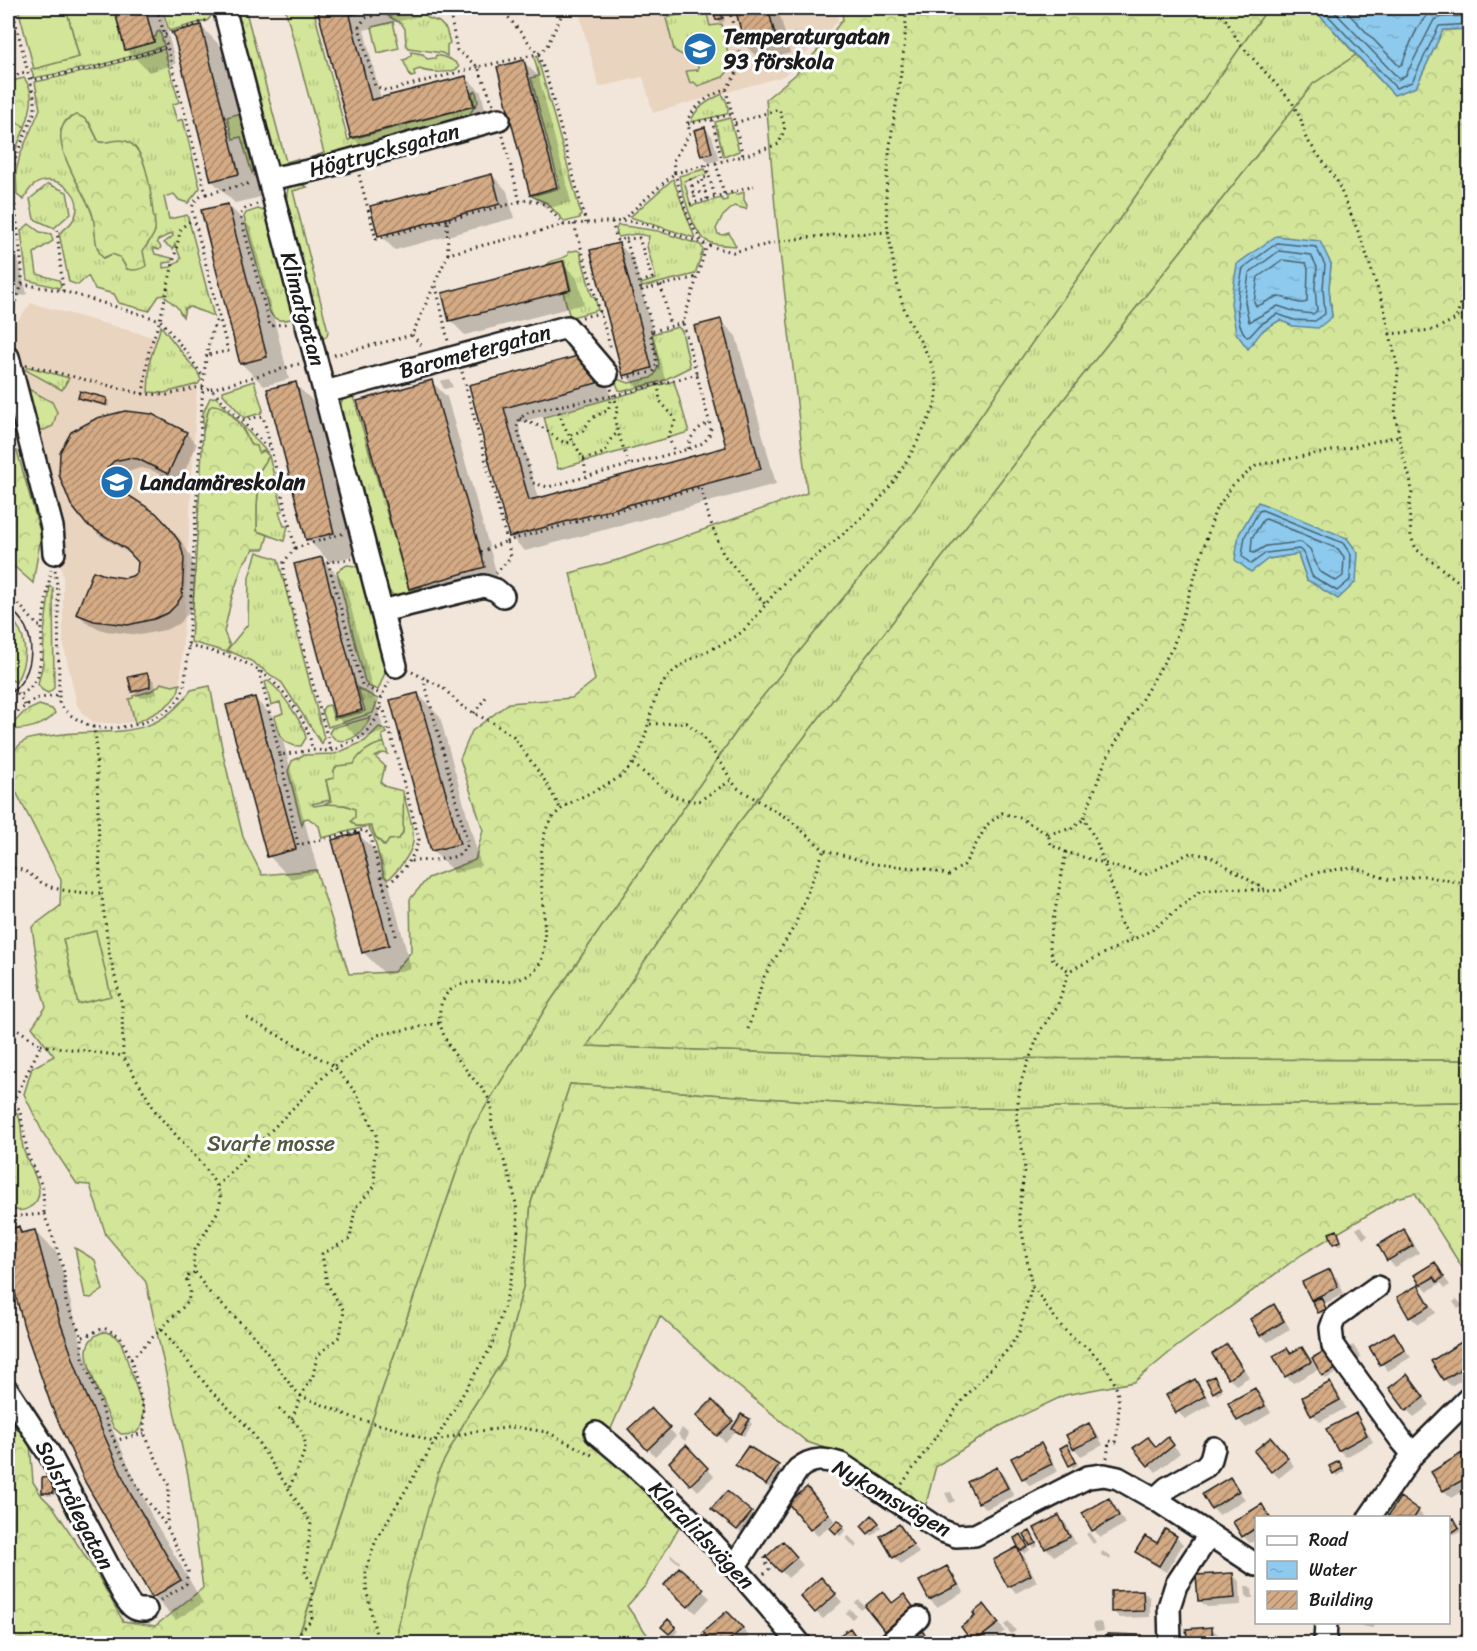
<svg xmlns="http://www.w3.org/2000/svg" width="1477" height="1651" font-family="Sriracha,sans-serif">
  <defs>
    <pattern id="grass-tufts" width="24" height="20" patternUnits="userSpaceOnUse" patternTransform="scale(1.5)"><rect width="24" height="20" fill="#d2e599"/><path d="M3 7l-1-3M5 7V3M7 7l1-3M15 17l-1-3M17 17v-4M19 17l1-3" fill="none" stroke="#b4c483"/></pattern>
    <pattern id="forest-crowns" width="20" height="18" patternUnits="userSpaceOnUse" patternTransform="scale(1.5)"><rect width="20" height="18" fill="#d2e599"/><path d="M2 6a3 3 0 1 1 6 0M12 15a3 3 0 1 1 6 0" fill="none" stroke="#b4c483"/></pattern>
    <pattern id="water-ripples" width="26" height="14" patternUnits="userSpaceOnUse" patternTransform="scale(1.5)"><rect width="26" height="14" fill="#8dcaed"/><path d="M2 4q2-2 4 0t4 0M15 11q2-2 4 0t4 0" fill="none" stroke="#79adcb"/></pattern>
    <pattern id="building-hatch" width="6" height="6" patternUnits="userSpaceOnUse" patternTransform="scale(1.5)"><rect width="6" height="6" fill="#d4ab85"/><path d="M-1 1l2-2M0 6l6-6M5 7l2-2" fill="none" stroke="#ab8a6c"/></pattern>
  </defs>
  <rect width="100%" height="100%" fill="#f2e6da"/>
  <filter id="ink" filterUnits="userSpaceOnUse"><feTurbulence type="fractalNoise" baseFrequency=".0167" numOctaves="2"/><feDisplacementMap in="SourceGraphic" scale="12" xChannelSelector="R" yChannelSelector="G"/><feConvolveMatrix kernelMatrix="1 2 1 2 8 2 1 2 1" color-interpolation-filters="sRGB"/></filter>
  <g filter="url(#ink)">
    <!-- built -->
    <path fill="#e9d4c0" d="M578,8H836L838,21L784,76L653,113L643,77L599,87Z
      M31,303L160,339L197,389L181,675L178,692L136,721L119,724L93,722L83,714L77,705L63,643V578L53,521L32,443L8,333Z"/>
    <!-- grass -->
    <path fill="url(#grass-tufts)" stroke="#77805a" stroke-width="1.5" fill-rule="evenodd" d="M66,8H114L125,50L154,42V37L156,36L157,32L160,31L164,46L101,65L34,78L31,69L79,57Z
      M162,8H207L212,15L208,20L169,31Z
      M235,8H245L286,162L297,159L298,163L287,170L277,166L274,157Z
      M285,8H313L348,140L475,106L472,93L476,91L478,102L462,125L313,161L312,157L324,153Z
      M415,8H420L428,18L439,22L446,29L450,43L447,45V56L442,53L409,48L406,45L405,29L402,24L388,16Z
      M1268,8H1313L1356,55L1313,84L1049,418L737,825L588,1046L926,1058L1469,1060V1102L917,1109L570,1084L531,1203L524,1284L505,1357L470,1412L439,1470L398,1629L399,1643L296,1644L470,1132L545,1009L749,713L910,516Z
      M698,10L701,15L707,14L710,26L722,24L731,68L723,77L698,86L694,82L690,83L686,71L698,70V62C692,57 682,57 674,50L666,18Z
      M393,22L399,48L378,53L372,27Z
      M164,49L179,102L172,105L177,121L183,119L200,188L188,203L179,200L174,194L164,197L169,219L187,215L188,217L214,317C207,312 198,311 190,307L185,308L183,317L177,307L163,295L159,296L149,311L119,303L114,294L95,289L88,276L78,285L69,282L59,233C109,202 41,153 24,200L17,195L16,172L20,155L40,109L35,82L101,68ZM71,117L89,122L99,142C111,145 117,138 130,144C149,154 150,199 151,217C152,223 154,231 152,236C147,247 135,260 127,269L120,257L113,254L103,258L96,241L95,222L61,130L66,120ZM172,233L173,236L164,243L173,249L175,244L181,259L171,267L163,268V263L172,262V258L155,254L153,248L159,250L161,247L157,242L158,240Z
      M411,52L423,54L427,59L435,58L436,55C443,56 456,60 459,67C453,74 427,73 420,69L414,71L415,76L411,77L403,60L407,59L411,55Z
      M537,56L581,214L580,218L565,222L547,203L531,196L560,188L531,78L539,76L534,57Z
      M720,95L722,94C726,99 730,108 727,114L691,122C694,109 708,101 720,95Z
      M241,113L255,167L252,173L241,137L233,139L227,117Z
      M8,117L25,127L13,156L10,176L8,177Z
      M730,118L739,151L724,157L715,122Z
      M705,169L707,174L684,181L691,206L721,198L723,201L727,200V195L735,193L736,195L744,192V200L747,205L746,209L734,206L722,217L716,229L718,234L723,235L729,233L736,246C727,245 715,246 707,241C692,232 683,193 679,176Z
      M673,179L695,238L630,217Z
      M298,183L307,187L293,191L328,331L327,336L322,339L286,201L288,188Z
      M48,184L67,192L71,213L54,228L34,219L30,199Z
      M258,209L267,212L295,318C283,321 274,323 269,310L244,217L246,213Z
      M29,224L40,232L51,234L53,241L34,253L37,274L59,280L61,286L59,288L27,280L21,231Z
      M618,225L658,231L701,245L703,250L695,274L642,287L641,284L656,279L647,246L649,236L636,234L618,237L616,229Z
      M577,250L580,252L592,296L595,297L598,310L572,317L569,314L563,292L571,290L564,261L546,265C551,259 562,260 568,255V252Z
      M161,326L198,373L201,380L198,384L164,393L148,392L150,360Z
      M678,327L682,331L690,367L662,381L624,391L619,390L614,378L629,383L651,378L655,374L659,364L652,334Z
      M27,367H29L69,378L62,390L26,370Z
      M254,381L263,410L261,413L244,418L223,394V391Z
      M674,381L689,432L558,469L544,417Z
      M25,387L52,402L57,412L53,426L44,430H37Z
      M351,393L355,402L409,590L422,586L421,592L395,597L388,590L342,415L341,403L346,395Z
      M215,397L217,398L268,453L264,451L259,453L251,445L243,429L209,408L203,432V413L210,398Z
      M269,456L283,510L279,512L284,526H288L284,541L257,531V505L260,470Z
      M257,552L278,559L324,738L322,744L282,683L251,661L227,650L248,624L249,577Z
      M347,565L355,566L360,569L387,668L378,690L368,686L365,682L337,571Z
      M50,586L53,588L54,688L48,693L42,690L38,684L43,663L44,634Z
      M8,615C28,633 29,659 16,682L9,679L8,676Z
      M268,681C280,689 304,724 306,738L301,746C282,747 276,730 275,716L283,713L280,702L271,705L265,682Z
      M161,683L173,686L180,684C178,705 152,715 135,723L129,699L133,698V696C143,693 155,692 161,683Z
      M358,688L378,699L373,713L328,727L322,710L325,706L330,705L334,719L365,711Z
      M39,705L52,709L55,713C46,726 23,731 8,729L24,712Z
      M371,717C363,731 353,744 336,740L329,733L332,728Z
      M379,727L385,729L387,733L382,735L384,743C373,744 358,754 354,765L334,770V778L326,780L330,800L312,804L314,806C328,803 342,803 356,809V826L365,827L322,838L319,826L308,818L304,819L302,825L288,771L292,761L303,755L335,754L365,741Z
      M404,796C415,838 422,844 390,878L387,879L384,876L374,837L368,826H371L376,837L384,846L389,840L403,833L402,804Z
      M8,1106C25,1114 20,1132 23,1148C27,1165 52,1194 30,1207C23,1212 15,1211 8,1208Z
      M75,1248L95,1260L103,1290L91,1298L85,1297Z
      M106,1332L116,1336L121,1342L144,1410L142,1426L136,1433L121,1434L114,1428C106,1412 86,1367 87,1350C88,1340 96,1333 106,1332Z"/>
    <!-- forest -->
    <path fill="url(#forest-crowns)" stroke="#77805a" stroke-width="1.5" fill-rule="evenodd" d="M841,8H1268L910,516L749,713L545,1009L470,1132L296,1643H8V1417L30,1444L33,1482L42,1496L54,1508L98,1576L123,1621L155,1626L203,1588L188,1475L146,1282L106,1235L90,1185L77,1184L43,1133L24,1094L32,1068L54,1056L32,1027L46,1007L41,989L32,927L60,906L61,880L8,776V759C12,754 17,746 23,742C29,737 42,737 49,736C106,726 152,746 191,690L210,686L224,758L243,837L262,875L316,870L349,974L394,972L411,952L410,899L428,878L475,860L483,830L460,759L472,731L509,703L572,698L595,680L570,573L621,559L807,493L775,207L766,99L795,75L826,41L843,19Z
      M1469,29V1060L926,1058L587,1046L737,825L1049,418L1313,84L1356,55L1394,95L1416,87L1443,30ZM1331,264L1329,288L1332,317L1293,326L1280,320L1263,330ZM1347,538L1307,580L1298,554L1268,559Z
      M24,78C36,93 31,110 25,127L8,117V88L16,80Z
      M77,115C91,119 92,131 99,142C108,144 116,138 126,141C147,148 151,194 153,213C154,218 156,226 155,231C153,238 146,245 143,251L146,266C140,270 134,271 127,269L120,257L112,254L103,258C92,245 97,228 92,213C84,190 36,127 77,115Z
      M213,405C230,405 244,431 251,445L257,446L259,453L264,451L269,456L260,470L257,505V531L268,535L264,549H254L243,564L232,597L224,632L230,646L227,650L230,653L191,642L203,432L209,408Z
      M17,451L41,535L33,583L8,561V454Z
      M384,743L388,754L383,753L375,757L385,766L381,783L387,787L403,791C404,796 403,824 403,831C402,835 401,835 399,839L389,840L385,846L376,837L371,826H356L351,821L355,817V809L345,805L324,804L331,801L326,780L334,778V770L337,766L354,764C358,754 373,744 384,743Z
      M570,1084L917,1109L1469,1102V1270L1465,1272L1415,1193L1396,1198L1301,1255L1175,1348L1134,1382L1065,1395L1000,1426L936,1466L925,1508L846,1455L807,1442L721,1372L660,1316L607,1438L615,1461L648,1493L679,1527L646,1585L627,1606L653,1643H399L398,1629L406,1588L439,1470L470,1412L505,1357L524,1284L531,1203Z"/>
    <!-- garden -->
    <path fill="#d2e599" stroke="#77805a" stroke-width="1.5" d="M18,8H66L79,57L34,69Z
      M96,931L111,996L78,1004L63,939Z"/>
    <!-- water -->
    <path fill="url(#water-ripples)" stroke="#608499" stroke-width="1.5" d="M1313,8H1469V29L1443,30L1416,87L1394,95Z
      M1276,236L1320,241L1331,264L1329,288L1332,317L1318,328L1293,326L1280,320L1263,330L1248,349L1236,333L1231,303L1237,264Z
      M1258,502L1347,538L1358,553L1356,582L1338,599L1307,580L1298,554L1268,559L1251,572L1235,560L1239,534Z"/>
    <!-- shadow -->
    <path fill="#0003" d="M115,8H161L176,64L149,72L126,49Z
      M319,8H452L364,30L381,99L466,77L481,92L488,121L367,152L352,137Z
      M713,8H721L725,21L720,23L717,20Z
      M736,8H778L790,53L761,61L746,46Z
      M201,26L223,49L261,197L235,203L212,181Z
      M800,32L804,40L794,42L790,34Z
      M524,62L539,77L571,202L546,209L531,194Z
      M705,128L712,136L719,160L709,163L702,155Z
      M492,175L507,191L514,218L395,250L380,235Z
      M228,205L251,228L289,379L264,386L241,363Z
      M8,220L27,294L8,299Z
      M619,244L634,260L666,383L640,390L625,375Z
      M562,263L577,278L584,304L465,335L450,320Z
      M721,321L736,336L776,484L525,551L510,536L470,387L604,370L611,398L518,423L538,499L728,448Z
      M449,379L453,387L444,389L440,381Z
      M432,382L447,397L499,582L426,603L411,588Z
      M295,384L318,406L356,555L330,562L307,539Z
      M80,397L107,399L110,402L108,407L83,401Z
      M186,433L197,444L179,484L151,470L140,468L120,475L117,483L119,489L155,514L180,539L190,555L195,570L196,582L193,608L179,624L165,630L140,635L106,631L89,625L78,614L105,577L126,579L139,573V562L135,557L99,535L87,523L61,475Z
      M321,559L344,581L384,732L359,739L336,716Z
      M146,674L154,681L157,694L141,698L133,691Z
      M418,694L440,717L481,866L455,873L433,851Z
      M255,699L278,722L318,872L291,879L269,856Z
      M359,835L382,857L411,968L386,975L363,952Z
      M1361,1226L1368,1236L1363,1239L1356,1229Z
      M19,1228L25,1234L35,1231L58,1254L81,1343L107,1417L152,1517L203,1603L176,1620L154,1597L86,1482L26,1327L8,1260V1231Z
      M1404,1231L1411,1238L1419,1253L1395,1267L1388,1260Z
      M1336,1232L1343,1244L1338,1246L1335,1243Z
      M1434,1264L1450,1285L1445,1288L1441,1283L1428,1291L1421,1284Z
      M1330,1271L1337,1278L1344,1294L1324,1304L1328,1312L1322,1315L1312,1299Z
      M1417,1287L1425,1294L1436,1313L1418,1324L1410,1317Z
      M1457,1299L1463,1306L1458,1309L1453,1302Z
      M1274,1306L1281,1313L1290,1329L1268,1342L1261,1335Z
      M1393,1334L1411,1357L1388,1371L1371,1348Z
      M1463,1343L1470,1350V1375L1451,1386L1444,1379Z
      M1353,1345L1361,1357L1353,1362L1344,1350Z
      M1227,1346L1234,1353L1249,1377L1236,1385L1229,1378Z
      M1302,1348L1309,1356L1317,1370L1328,1355L1338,1372L1326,1379L1319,1369L1293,1383L1286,1376L1287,1350L1291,1354Z
      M1214,1377L1223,1391L1217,1395L1214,1392Z
      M1195,1381L1202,1388L1211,1404L1185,1419L1178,1412Z
      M1413,1383L1430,1405L1414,1417L1407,1410Z
      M1330,1384L1337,1391L1346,1408L1320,1422L1313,1415Z
      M1255,1390L1262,1397L1271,1413L1246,1428L1239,1420L1230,1404Z
      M712,1402L735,1426L749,1421L752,1424L744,1436L736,1431L725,1442L698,1416Z
      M651,1410L676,1436L655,1456L630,1429Z
      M1355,1415L1362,1422L1373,1442L1346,1457L1339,1450Z
      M1089,1425L1096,1432L1103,1445L1081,1456L1074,1448L1068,1436Z
      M682,1428L689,1434L685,1441L678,1435Z
      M1168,1439L1180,1453L1156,1472L1135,1448H1157Z
      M1040,1445L1048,1452L1058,1471L1030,1486L1023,1478Z
      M1067,1446L1078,1465L1073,1468L1070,1465Z
      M1278,1446L1294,1466L1279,1478L1272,1471Z
      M686,1448L714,1476L698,1491L671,1462Z
      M1462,1455L1469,1462L1470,1487L1452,1498L1444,1491L1433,1472Z
      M1339,1463L1345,1471L1337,1476L1334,1473Z
      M737,1465L778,1467L785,1474L774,1491L744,1472Z
      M997,1469L1004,1476L1014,1496L986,1509L979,1502Z
      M51,1479L55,1482V1495L47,1496L44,1492Z
      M1229,1479L1245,1499L1219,1515L1212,1508Z
      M951,1492L955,1501L950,1503L945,1493Z
      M814,1496L835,1521L818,1536L811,1529Z
      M1109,1500L1116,1507L1125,1524L1101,1537L1093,1530Z
      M1262,1506L1272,1518H1256V1540L1250,1543L1243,1536Z
      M1418,1511L1425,1518H1389Z
      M751,1513L758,1520L745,1536L721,1516Z
      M872,1517L881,1527L872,1536L863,1526Z
      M1059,1517L1066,1524L1076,1544L1054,1556L1046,1548L1036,1528Z
      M1454,1520L1461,1531L1455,1535L1448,1526V1523Z
      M838,1522L846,1530L840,1536L832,1528Z
      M899,1526L906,1533L919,1553L901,1564L894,1557Z
      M1089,1532L1096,1542L1093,1544L1086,1534Z
      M1030,1533L1038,1546L1034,1548L1031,1545Z
      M849,1536L857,1545L855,1548L846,1538Z
      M1176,1537L1183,1544L1166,1572L1144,1559L1137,1551Z
      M1016,1539H1024L1030,1550L1024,1554Z
      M1017,1549L1024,1556L1037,1582L1016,1593L1009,1586Z
      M790,1550L803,1565L788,1578L768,1557Z
      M1102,1551L1111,1556L1110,1560L1101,1555Z
      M671,1554L680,1562L679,1564L670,1556Z
      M947,1568L954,1575L964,1592L937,1607L930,1600L921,1582Z
      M679,1570L710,1598L696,1613L673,1592Z
      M1233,1575L1240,1582L1241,1605L1207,1607L1199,1600Z
      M828,1586L842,1602L823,1619L816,1612Z
      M1245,1586H1249L1252,1589L1253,1598H1249L1246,1595Z
      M1143,1591L1150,1598V1617L1120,1618L1113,1611Z
      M883,1593L893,1604L904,1596L920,1615L893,1637L886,1630Z
      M859,1600L865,1607L861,1610L855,1603Z
      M850,1609L856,1615L852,1619L846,1613Z
      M991,1613L1005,1631L989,1644H976L963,1627Z
      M734,1620L749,1636L740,1644H715Z
      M668,1622L678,1631L673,1636L663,1627Z
      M1009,1622L1016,1631L1011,1634L1004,1625Z
      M1100,1622L1103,1626L1104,1631L1097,1632L1094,1629L1093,1623Z
      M1354,1622H1374L1373,1628L1357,1625Z
      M1211,1628L1219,1635V1644H1189Z
      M925,1635L932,1644H904Z
      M1142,1636L1149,1644H1109Z"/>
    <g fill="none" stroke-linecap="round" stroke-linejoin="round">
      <!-- shore -->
      <path stroke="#496270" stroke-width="1.5" d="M1321,8L1396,88L1412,82L1439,26L1470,24
        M1331,8L1399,79L1406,75L1434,20L1442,17L1470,16
        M1343,8L1399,66L1402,64C1411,44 1419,9 1445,8
        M1277,243L1316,247L1325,265L1323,288L1325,314L1315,321L1294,320L1277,314L1260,325L1250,336L1247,337C1231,320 1239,289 1243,268Z
        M1279,251L1311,255L1317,267L1315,287L1317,311L1313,314L1296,312L1278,306L1249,322L1245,302L1249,273Z
        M1282,260L1306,263L1308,269L1307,302C1297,306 1289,297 1278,297C1270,298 1263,305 1256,306L1254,302L1258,277Z
        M1262,510L1343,543L1351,555L1350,580L1337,591L1312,576L1304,553L1299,549L1266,553L1251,564L1242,556L1245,536L1259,511Z
        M1266,519L1338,549L1344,557L1343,576L1336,581L1319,571L1310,549L1301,542L1266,546L1254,553L1251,552L1252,538L1263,520Z"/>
    </g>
    <!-- building -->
    <path fill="url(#building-hatch)" stroke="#1c1c1c" stroke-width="1.5" d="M114,8H145L154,42L125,50Z
      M317,8H380L350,15L371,100L466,76L474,106L351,138Z
      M712,8H720L723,18L716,20Z
      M735,8H768L776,38L745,46Z
      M201,25L239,174L211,181L173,32Z
      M524,60L557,187L530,195L497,67Z
      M705,127L712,153L701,156L694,130Z
      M492,174L500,204L378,236L370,206Z
      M228,204L267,357L240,364L201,210Z
      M619,243L652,368L623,376L590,250Z
      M563,261L570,290L449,321L442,293Z
      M721,319L761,469L509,537L469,385L589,353L597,383L504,408L529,500L542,497L726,447L694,326Z
      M432,380L485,567L409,589L357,401Z
      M296,382L334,533L306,540L267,389Z
      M80,391L107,398L106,405L78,398Z
      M125,411L152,414L187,432L168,474L138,459L128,458L114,461L107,468L108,477L117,488L156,513L169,527L180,543L184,558L182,596L176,605L168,613L154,619L128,625L94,621L76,614L93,571L105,575L125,578L132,576L137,572L138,562L126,549L86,524L71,505L59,475L60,452L71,432L97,418Z
      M322,557L362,710L335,717L294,564Z
      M147,673L150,679V687L132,692L128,677Z
      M418,693L460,844L431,851L390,700Z
      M255,697L296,849L267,857L226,705Z
      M359,833L389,945L362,953L332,840Z
      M19,1226L21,1233L35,1230L59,1319L85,1392L130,1493L181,1580L152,1598L85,1482L51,1405L24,1327L8,1266V1230Z
      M1404,1229L1413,1246L1387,1261L1378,1245Z
      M1337,1230L1341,1241L1333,1244L1329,1233Z
      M1435,1262L1444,1277L1437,1282L1434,1277L1420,1285L1414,1275Z
      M1330,1269L1338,1287L1311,1300L1302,1282Z
      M1418,1285L1430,1306L1409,1318L1397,1297Z
      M1321,1297L1326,1309L1318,1313L1312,1301Z
      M1274,1304L1284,1321L1260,1336L1250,1319Z
      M1394,1332L1405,1350L1380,1365L1369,1347Z
      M1463,1341L1470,1351V1364L1443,1380L1431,1361Z
      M1227,1344L1243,1369L1228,1379L1212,1354Z
      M1302,1347L1311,1362L1285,1377L1273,1356L1287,1348L1290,1353Z
      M1326,1350L1336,1369L1322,1376L1312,1358Z
      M1407,1374L1424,1397L1406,1411L1389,1388Z
      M1214,1376L1221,1388L1213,1393L1206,1380Z
      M1195,1379L1205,1396L1176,1413L1166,1395Z
      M1330,1382L1340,1400L1311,1416L1302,1397Z
      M1255,1388L1265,1406L1237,1421L1228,1403Z
      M712,1400L733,1421L717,1436L696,1416Z
      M651,1408L670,1428L647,1450L628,1429Z
      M1356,1413L1367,1435L1338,1451L1326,1429Z
      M741,1414L750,1419L741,1434L732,1429Z
      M1089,1423L1097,1438L1073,1449L1066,1435Z
      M1148,1437L1156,1447L1168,1437L1174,1445L1148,1466L1133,1448Z
      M1271,1437L1288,1458L1271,1472L1254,1451Z
      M1041,1443L1052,1464L1022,1479L1011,1458Z
      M1067,1444L1076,1462L1069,1466L1060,1448Z
      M686,1445L708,1468L690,1485L669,1462Z
      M748,1446L779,1465L766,1485L735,1465Z
      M1462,1453L1470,1465V1476L1443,1491L1431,1472Z
      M1339,1461L1343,1468L1333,1474L1329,1466Z
      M997,1467L1008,1488L978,1503L967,1482Z
      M52,1477L53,1493H42V1478Z
      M1230,1477L1239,1491L1211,1509L1202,1494Z
      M807,1487L829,1514L810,1530L788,1503Z
      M727,1491L752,1512L737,1530L711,1509Z
      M1400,1497L1419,1510L1414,1518H1387Z
      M1109,1498L1119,1516L1092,1531L1082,1513Z
      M1262,1504L1270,1518H1256V1528L1242,1537L1233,1522Z
      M872,1515L879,1523L868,1534L861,1526Z
      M1059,1515L1070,1537L1045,1549L1034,1528Z
      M1454,1518L1459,1528L1451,1533L1448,1521Z
      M838,1520L844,1526L836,1534L830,1528Z
      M899,1524L913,1545L893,1558L880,1536Z
      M1165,1529L1177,1536L1159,1566L1135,1552L1145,1536L1157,1543Z
      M1030,1531L1036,1543L1030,1546L1024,1534Z
      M1021,1534L1028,1547L1020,1551L1014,1538Z
      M783,1541L797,1557L780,1572L766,1557Z
      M1017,1547L1031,1575L1008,1587L993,1560Z
      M947,1566L958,1585L929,1600L919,1581Z
      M679,1567L704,1589L688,1607L664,1585Z
      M1233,1573L1235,1598L1198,1601L1196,1575Z
      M821,1577L836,1594L815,1613L800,1596Z
      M1143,1590L1144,1611L1111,1612V1591Z
      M883,1591L892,1603L904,1594L914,1608L885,1631L865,1606Z
      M984,1604L999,1623L973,1643L961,1627L975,1616L973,1613Z
      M727,1611L743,1628L725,1644H713L703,1632Z
      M668,1619L676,1627L669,1634L661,1627Z
      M918,1626L927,1637L921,1642L922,1644H902Z
      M1212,1627L1213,1644H1188L1186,1629Z
      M850,1628L861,1644H834L832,1641Z
      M1470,1630V1644H1454L1452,1639Z
      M1107,1634L1142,1635V1644H1107Z"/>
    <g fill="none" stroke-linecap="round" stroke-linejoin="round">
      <!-- minor casing -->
      <g stroke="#1c1c1c" stroke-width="26">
        <path id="minor" d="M224,8L396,666
          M269,179L318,169L499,119
          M8,357L52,527L54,553
          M325,392L567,327L607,374
          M382,611L484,586L496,590L503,596
          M1377,1287L1335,1317L1331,1328L1333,1346L1401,1440L1413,1454
          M8,1391L50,1455L123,1594C130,1605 133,1611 146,1610
          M596,1433C671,1493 739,1569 800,1644
          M1155,1499L1167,1488L1206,1466L1211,1459L1214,1448
          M1369,1518L1413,1454L1470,1397
          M735,1566L798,1469C813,1457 824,1459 841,1464L940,1530L956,1536L975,1535L1088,1477L1104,1475L1118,1478L1155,1499L1256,1565
          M889,1644L918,1618
          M1170,1644L1169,1607L1176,1585L1209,1535
          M1325,1644L1326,1622"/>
      </g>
      <!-- path -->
      <path stroke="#1c1c1c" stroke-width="3" stroke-dasharray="1.5 4.5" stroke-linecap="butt" d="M12,8L35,101V111L16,156L12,178L22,268V284
        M157,8L206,194C198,197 193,201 192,210L228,351L208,355
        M402,8L365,18L359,27L375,86L387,91L478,67
        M449,8L457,50L478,67
        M501,8L538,54L546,48L565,8
        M1223,8V15L1240,44L1292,102L1301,120L1306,138L1337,181L1362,241L1384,308L1398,369L1395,413L1403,457L1410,478L1412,492L1409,507L1411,537L1416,549L1459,582L1470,595
        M165,35L208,20
        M8,83L20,73L28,72L33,80L94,68L168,47
        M493,104L478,67L538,54L546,74L586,223
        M712,120L722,161
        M735,123L779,109L785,127L779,144L743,156
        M688,124L733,114
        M503,136L520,202
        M716,163L724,194
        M706,165L715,197
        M359,175L376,239L447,220
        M690,179L696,202
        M692,186L702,181
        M693,193L706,192
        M206,194L251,183
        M707,199L702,178L709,177
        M257,204L245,209L240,215L270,326L290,323
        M690,204L754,186
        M622,220L675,173L673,161L690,133L687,120C697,105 708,95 726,90L741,66V59L729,8
        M612,222L617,240L626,239L641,290
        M574,224L611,349
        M57,230L63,291
        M626,239L639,238L652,278L638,283
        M448,254L447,220L527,200L545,204L564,225
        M661,285L670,326
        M436,286L448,341
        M582,317L601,313
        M683,323L653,331L642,290L697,277
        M8,324L22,284L63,291L160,320L188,354L201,374H205
        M1389,334L1433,330L1456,319L1470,270
        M412,335L423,347
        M334,355L412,335L448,254L564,225L586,223L628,221L645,224L717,248L733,252L788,240L832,235L889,232
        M26,365L143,394L167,395L196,388L211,389L266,446L270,445
        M462,372L507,541L701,487L709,518L723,554L765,604
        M698,374L612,396L531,411L520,418L517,427L533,483L548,487L688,449C700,445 709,442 711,428L683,323L706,248L694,229L685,209L675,173L743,156L726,90
        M624,378L653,372L656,368V356L650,332L652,331
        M658,384L660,401L675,418V422L668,437L675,452
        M211,389L299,364
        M611,389L618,408L615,417L616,427L629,464
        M143,394L149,350L160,320L181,228L193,219
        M557,406L564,426L584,460L586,476
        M520,418C528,423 536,424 543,428C555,435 559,445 574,442
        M243,420L263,416L295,548L284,562V577L331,751
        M571,435L583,430L592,418L608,410L612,398
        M688,449C689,437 698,426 710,423
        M583,458C619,454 600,443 618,433
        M295,548L345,533
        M481,552L507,541L511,557L496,573
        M352,559L328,562L362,685L382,695
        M55,570L58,592L59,702C66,715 80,721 93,727L96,739L100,882L109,952L122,1005L123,1056L157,1114L203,1165L217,1186L221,1199L218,1211L195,1250L193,1260L195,1272L208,1291L257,1339L292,1387L301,1396L357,1419L397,1429L433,1442L471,1432L515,1427L547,1432L592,1455L594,1454
        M8,598L18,603L38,626H42
        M188,646C238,656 268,666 297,711C304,723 311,735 312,750
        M259,671L280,755L312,750L331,751L362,737L377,718L382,695L389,682
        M412,672L442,687L464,708L493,723L513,736L545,781L560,808
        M8,685L20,696
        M25,705L20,696L30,688L38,676L41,657L42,626L51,570
        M474,713L487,696
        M8,719L35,699L58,695
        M650,724L687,723L703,736L736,787L790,820L824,850L874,864L926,869L949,875L964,865L987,825L1002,813L1020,818L1048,834L1051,845L1066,852L1145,875L1190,853L1210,856L1267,891L1281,890L1309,874L1352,867L1390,880L1424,876L1470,884
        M93,727C121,732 169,721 182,693C188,678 188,634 190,616C193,558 197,500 200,442C202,406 202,348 218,317
        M280,755L298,845L364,830L370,835L384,888C401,873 413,861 419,839L384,710L380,708
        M633,764L673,796L697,802L732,780
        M1048,834L1073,828L1084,819
        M1066,852L1049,943L1053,960L1069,971L1152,930L1200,891L1231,888L1265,891
        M411,861L437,860L458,856L468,845L425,684L428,679
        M8,868C32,868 33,882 54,888C69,892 85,893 101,893
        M384,888L397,940
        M1132,939L1119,921L1116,898L1097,843L1084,818L1106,759L1173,647L1215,511L1233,485L1257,465L1352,447L1398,436
        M247,1018L334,1066L357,1094L377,1137L374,1161L375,1186L355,1208L350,1239L322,1254L327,1284L344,1311L340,1336L317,1356L313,1376L301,1396L292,1419
        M8,1023L41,1045L12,1104
        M748,1029L764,977L795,925L824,850
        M41,1045L123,1056
        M8,1101L18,1108L20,1111L28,1156L43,1188L44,1214
        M217,1186L334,1066L377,1035L440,1023
        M8,1217L44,1214L57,1248L64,1272L66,1303L82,1337V1355L114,1441L140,1491L167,1527L188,1571L186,1584L159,1601
        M1032,1287C1046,1302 1055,1322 1070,1335C1076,1342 1086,1345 1092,1352C1124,1384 1120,1400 1116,1442L1109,1441L1107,1458
        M162,1329L211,1391L248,1427L311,1523L305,1573L312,1583V1619L289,1644
        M83,1337L104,1328L120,1336L131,1359L144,1412V1433L169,1486L167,1525
        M131,1359L188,1302L190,1292L186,1277L195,1272
        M279,1409C319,1439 305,1448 289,1489
        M114,1441L144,1433
        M902,1484L961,1402L1010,1347L1019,1332L1032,1287L1019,1215L1025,1164L1016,1116L1021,1081L1040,1031L1057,1007L1069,971
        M764,1574L769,1569L765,1560V1554
        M378,1644L366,1588V1569L376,1540L491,1347C506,1300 525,1248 515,1199C511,1175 500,1152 493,1129C490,1121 493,1113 491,1105C487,1091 475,1082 467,1071C453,1053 434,1029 441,1005C454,963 513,997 537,968C558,943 526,857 551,820C566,797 605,792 626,771C653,745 644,705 667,678C686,656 717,650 739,634C757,620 770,595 788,579C818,553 852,530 879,500C903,473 920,437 935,406C945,368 916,342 904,308C896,285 893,260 889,236C877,164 907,81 906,8"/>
      <!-- minor -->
      <use href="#minor" stroke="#fff" stroke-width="21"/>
      <!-- tram -->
      <path stroke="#1c1c1c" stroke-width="1.5" d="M8,608C40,628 37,676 8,695"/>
    </g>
  </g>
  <!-- icons -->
  <defs>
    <g id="school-disc" transform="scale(1.725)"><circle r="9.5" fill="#1f6fb2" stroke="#fff"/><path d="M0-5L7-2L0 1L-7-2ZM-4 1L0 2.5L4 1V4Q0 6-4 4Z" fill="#fff"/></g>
  </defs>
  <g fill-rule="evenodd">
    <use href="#school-disc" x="700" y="49"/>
    <use href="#school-disc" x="117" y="482"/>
  </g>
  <g text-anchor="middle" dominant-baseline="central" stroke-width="6" stroke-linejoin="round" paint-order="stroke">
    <!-- poi labels -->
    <g font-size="22" font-weight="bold" fill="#1c1c1c" stroke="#fff" text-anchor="start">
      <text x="723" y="36">Temperaturgatan<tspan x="723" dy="25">93 förskola</tspan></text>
      <text x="140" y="482">Landamäreskolan</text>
    </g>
    <!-- street labels -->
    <g font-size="22" fill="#1c1c1c" stroke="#fff">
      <text transform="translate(384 150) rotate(-15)">Högtrycksgatan</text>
      <text transform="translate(303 309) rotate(75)">Klimatgatan</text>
      <text transform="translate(475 351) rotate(-15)">Barometergatan</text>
      <text transform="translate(892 1498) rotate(30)">Nykomsvägen</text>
      <text transform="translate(75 1505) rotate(62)">Solstrålegatan</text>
      <text transform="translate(702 1535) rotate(46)">Klaralidsvägen</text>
    </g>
    <!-- park labels -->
    <g font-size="22" fill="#535842" stroke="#fff">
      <text x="271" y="1143">Svarte mosse</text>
    </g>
  </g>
  <!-- margin -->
  <rect width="1477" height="1651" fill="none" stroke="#fff" stroke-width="30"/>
  <rect x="15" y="15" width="1447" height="1621" fill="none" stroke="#1c1c1c" stroke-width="2" filter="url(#ink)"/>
  <!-- legend -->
  <rect x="1255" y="1516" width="195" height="108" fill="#ffffff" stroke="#a4a4a4" stroke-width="1.5"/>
  <rect x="1267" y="1536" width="30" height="9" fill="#ffffff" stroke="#a4a4a4" stroke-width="1.5"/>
  <text x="1309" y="1546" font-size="18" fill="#1c1c1c">Road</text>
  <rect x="1267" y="1561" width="30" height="18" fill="url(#water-ripples)" stroke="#a4a4a4" stroke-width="1.5"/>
  <text x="1309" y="1576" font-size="18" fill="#1c1c1c">Water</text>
  <rect x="1267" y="1591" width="30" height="18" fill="url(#building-hatch)" stroke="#a4a4a4" stroke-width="1.5"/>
  <text x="1309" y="1606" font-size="18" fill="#1c1c1c">Building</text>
</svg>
